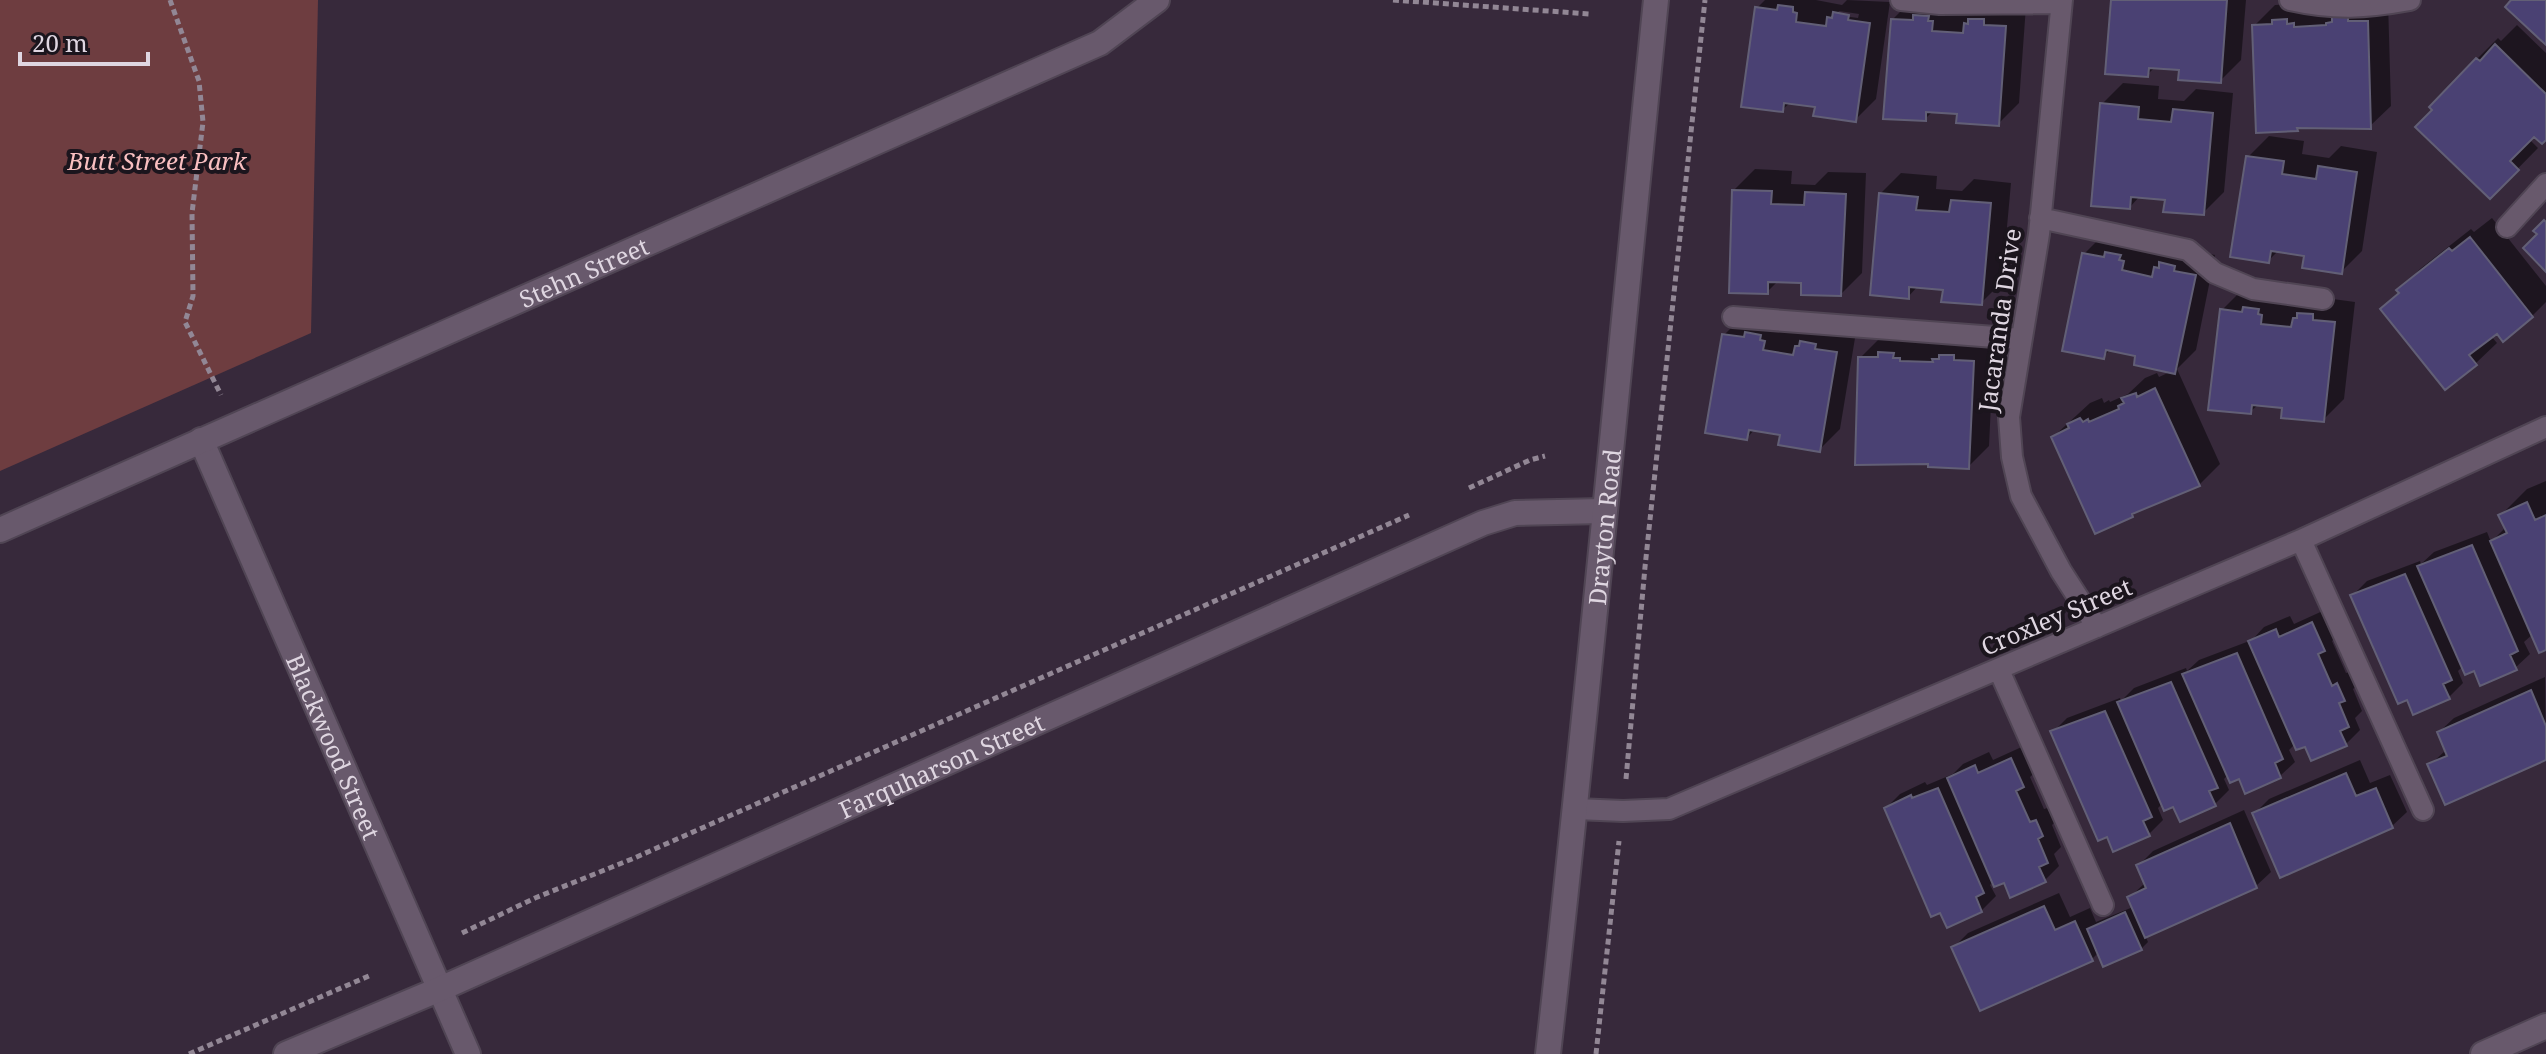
<svg xmlns="http://www.w3.org/2000/svg" width="2546" height="1054" font-family="'Noto Serif',serif">
  <rect width="100%" height="100%" fill="#37293b"/>
  <!-- green -->
  <path fill="#6e3d40" d="M0,0H318L311,333L0,471Z"/>
  <!-- shadow -->
  <path fill="#0007" fill-rule="evenodd" d="M1765,0H1816L1842,5L1847,0L1890,2L1876,99L1855,120L1817,105L1791,102L1782,110L1757,8ZM1839,11L1859,14L1858,18L1836,15Z
    M1912,0L2026,6L2019,103L1998,124L1959,112L1934,110L1925,119L1892,20Z
    M2113,0H2246L2241,60L2220,81L2182,68L2156,66L2147,75Z
    M2388,1L2391,106L2370,126H2300L2297,129L2254,26L2275,5Z
    M2517,25L2546,53V137L2534,134L2529,139L2538,148L2490,197L2477,59L2498,38L2501,41Z
    M2123,83L2159,86L2158,99L2184,101L2196,89L2233,93L2224,192L2203,213L2167,198L2140,196L2130,207L2102,104Z
    M2269,136L2304,141L2302,154L2329,158L2341,146L2377,152L2362,251L2341,272L2306,254L2279,250L2268,261L2248,157Z
    M1755,169L1792,171L1791,184L1815,185L1828,172L1866,173L1862,273L1841,294L1804,281L1779,280L1767,292L1734,190Z
    M1901,173L1937,176L1936,189L1962,191L1974,179L2011,183L2002,282L1981,303L1945,288L1918,286L1908,297L1880,194Z
    M2492,218L2546,286V302L2532,316L2491,336L2497,343L2476,363L2383,309L2420,269L2471,229L2474,232Z
    M2105,233L2215,255L2196,350L2177,369L2220,464L2199,485L2139,508L2132,516L2053,437L2090,403L2102,398L2104,403L2109,400L2110,402L2128,394L2145,378L2157,373L2159,377L2172,371L2137,354L2111,349L2103,357L2084,254Z
    M2243,289L2282,294L2281,304L2307,306L2320,293L2333,294V299L2355,302L2344,399L2323,420L2285,406L2259,404L2250,412L2222,310Z
    M1745,314L1783,330L1809,334L1823,321L1856,332L1840,429L1819,450L1782,433L1755,429L1747,438L1724,335Z
    M1881,337L1994,341L1989,446L1968,467L1860,358Z
    M2546,481V648L2533,634L2524,642L2530,654L2515,668L2463,666L2458,671L2463,683L2449,697L2353,595L2367,581L2420,561L2421,564L2434,552L2487,532L2491,542L2506,527L2501,515L2527,489Z
    M2327,609L2338,635L2332,641L2346,673L2352,671L2358,685L2353,689L2362,711L2355,718L2360,730L2346,744H2295L2289,750L2295,762L2280,776L2228,775L2224,779L2229,790L2214,805L2163,803L2158,808L2163,820L2149,834L2053,732L2067,718L2120,698L2121,701L2134,688L2186,668L2187,671L2199,660L2252,640L2264,627L2290,616L2294,624Z
    M2545,677L2546,758L2430,765L2447,749L2439,732L2454,718Z
    M2026,745L2037,771L2030,777L2044,809L2051,807L2057,820L2052,825L2061,847L2054,854L2059,866L2045,880L1994,881L1990,885L1996,896L1981,911L1886,808L1900,794L1925,782L1927,785L1953,774L1963,764L1989,752L1993,760Z
    M2360,760L2370,783L2390,775L2407,812L2392,826L2281,875L2255,813L2269,799Z
    M2244,810L2271,872L2256,886L2145,935L2148,942L2141,949L2099,952L2092,959L1954,947L1968,933L2059,893L2070,917L2090,908L2096,922L2133,907L2129,898L2146,882L2139,865L2153,851Z"/>
  <!-- building -->
  <path fill="#4a4173" stroke="#625f76" stroke-width="2" d="M2111,0H2227L2221,83L2178,80L2179,70L2149,68L2148,77L2105,74Z
    M2511,0H2546V45L2505,7Z
    M1778,5L1793,7V12L1797,13L1796,22L1826,26L1827,17L1832,18L1833,12L1849,15L1848,20L1870,23L1856,122L1813,116L1815,107L1784,103L1783,112L1741,107L1755,7L1777,10Z
    M1913,15L1929,16L1928,21H1933L1932,31L1963,33L1964,23L1968,24V19H1984V25L2006,26L1999,126L1956,123L1957,114L1926,112V121L1883,119L1891,19L1913,20Z
    M2332,17H2348V21H2368L2371,129L2297,128L2298,131L2256,133L2252,25L2272,24V20L2287,19V24L2294,23V27L2326,25V23L2332,22Z
    M2495,44L2546,94V140L2542,144L2534,137L2510,161L2519,170L2490,199L2415,127L2432,110L2429,107L2476,58L2480,61Z
    M2100,103L2139,107L2138,119L2171,122L2173,109L2213,113L2204,215L2163,212L2165,200L2131,197L2130,209L2091,206Z
    M2246,156L2284,161L2282,174L2316,179L2318,166L2357,172L2342,274L2302,268L2304,256L2271,251L2269,263L2230,257Z
    M1732,190L1772,191L1771,204L1804,205L1805,192L1846,194L1841,296L1801,295V283L1768,282V294L1729,293Z
    M1879,193L1918,197L1916,210L1949,212L1951,200L1991,203L1982,305L1941,302L1943,290L1909,287V299L1870,295Z
    M2544,220L2546,222V272L2523,248L2537,234L2533,231Z
    M2470,237L2533,317L2503,342L2497,334L2469,355L2477,365L2445,390L2380,309L2399,293L2396,290L2449,248L2452,251Z
    M2105,252L2121,255L2119,260L2124,261L2122,270L2152,277L2154,267L2159,268V262L2175,266L2174,271L2196,275L2175,374L2134,365L2135,356L2106,350L2104,359L2062,351L2082,253L2104,257Z
    M2243,307L2259,309L2258,314L2262,315L2261,324L2291,327L2293,318H2297V313L2313,314V320L2335,322L2324,422L2281,418L2282,408L2252,405L2251,414L2208,410L2220,309L2242,312Z
    M1745,332L1761,335L1760,340L1765,341L1763,350L1793,355L1795,346H1799L1800,341L1816,344L1815,349L1837,352L1820,452L1778,445L1780,435L1749,430L1747,440L1705,433L1722,334L1744,337Z
    M1878,352L1894,353L1893,358H1900V361L1933,362L1932,359H1939V355H1954V360L1974,361L1969,469L1928,467V464L1855,465L1858,357H1878Z
    M2155,388L2200,486L2132,514L2133,517L2095,534L2051,437L2069,428L2067,424L2080,418L2083,422L2088,419L2089,422L2119,409L2118,406L2124,403L2121,398L2136,393L2137,397Z
    M2527,502L2535,520L2546,515V650L2539,653L2490,541L2507,533L2498,515Z
    M2472,545L2518,651L2510,655L2517,670L2480,686L2474,671L2465,675L2417,566Z
    M2405,574L2452,680L2443,684L2450,699L2413,715L2407,700L2398,704L2350,595Z
    M2312,622L2325,651L2318,654L2332,686L2337,683L2345,701L2339,703L2349,727L2340,731L2347,746L2311,761L2305,747L2296,750L2248,641L2276,629L2279,637Z
    M2237,653L2283,759L2275,763L2281,778L2245,794L2239,779L2230,783L2182,674Z
    M2171,682L2218,788L2209,791L2216,806L2180,822L2173,807L2164,811L2117,702Z
    M2531,690L2546,726V760L2445,805L2427,764L2447,756L2437,732Z
    M2105,711L2152,817L2143,821L2150,836L2113,852L2107,837L2098,841L2050,731Z
    M2011,758L2024,787L2016,791L2030,822L2036,820L2043,836L2038,839L2048,863L2039,867L2046,882L2010,898L2004,883L1994,887L1947,778L1975,765L1978,773Z
    M2346,773L2356,796L2376,788L2393,828L2280,878L2252,813Z
    M1938,788L1984,893L1976,897L1982,912L1947,928L1940,913L1931,917L1884,808L1911,795L1912,798Z
    M2230,823L2257,888L2145,938L2127,897L2146,888L2136,865Z
    M2044,906L2055,930L2075,921L2093,961L1980,1011L1951,947Z
    M2125,912L2142,950L2103,967L2087,929Z"/>
  <g fill="none" stroke-linecap="round" stroke-linejoin="round">
    <!-- lane casing -->
    <g stroke="#504554" stroke-width="24">
      <path id="lane" d="M1901,0L1940,4L2061,3
        M2062,0L2039,234L2009,417L2012,457L2021,496L2061,571L2097,627
        M2290,0C2335,10 2366,8 2410,0
        M2040,218L2188,250L2215,273L2253,289L2323,299
        M2507,227L2546,184
        M1733,317L2021,339
        M2301,540L2423,810
        M1999,670L2103,905
        M1576,809L1623,811L1669,809L2301,540L2546,427"/>
    </g>
    <!-- street casing -->
    <g stroke="#504554" stroke-width="28">
      <g id="street">
        <path id="s1" d="M201,440L468,1054"/>
        <path id="s2" d="M0,530L1100,43L1157,0"/>
        <path id="s3" d="M286,1054L440,989L1483,523L1515,513L1603,511"/>
        <path d="M2483,1054L2546,1026"/>
      </g>
    </g>
    <!-- secondary casing -->
    <g stroke="#504554" stroke-width="28">
      <g id="secondary">
        <path id="s4" d="M1548,1054C1588,703 1620,351 1656,0"/>
      </g>
    </g>
    <!-- path -->
    <path stroke="#928795" stroke-width="5" stroke-dasharray="6 4" stroke-linecap="butt" d="M170,0L199,81L203,122L192,213L193,296L185,322L221,395
      M1393,0L1590,14
      M1469,488L1530,460L1545,456
      M1626,779L1645,567L1705,0
      M462,933L535,898L632,859L1409,515
      M189,1054L371,975
      M1596,1054L1619,841"/>
    <!-- lane -->
    <use href="#lane" stroke="#68596c" stroke-width="20"/>
    <!-- street -->
    <use href="#street" stroke="#68596c" stroke-width="24"/>
    <!-- secondary -->
    <use href="#secondary" stroke="#68596c" stroke-width="24"/>
  </g>
  <g text-anchor="middle" dominant-baseline="central" stroke-width="8" stroke-linejoin="round" paint-order="stroke">
    <!-- park labels -->
    <g font-size="24" font-style="italic" fill="#f9bfc0" stroke="#1b151d">
      <text x="157" y="160">Butt Street Park</text>
    </g>
    <!-- street labels -->
    <g font-size="24" fill="#dfd6e1" stroke="#1b151d">
      <text stroke="none"><textPath href="#s2" startOffset="638">Stehn Street</textPath></text>
      <text transform="translate(1999 320) rotate(-82)">Jacaranda Drive</text>
      <text stroke="none"><textPath href="#s4" startOffset="530">Drayton Road</textPath></text>
      <text transform="translate(2056 616) rotate(-23)">Croxley Street</text>
      <text stroke="none"><textPath href="#s1" startOffset="334">Blackwood Street</textPath></text>
      <text stroke="none"><textPath href="#s3" startOffset="716">Farquharson Street</textPath></text>
    </g>
  </g>
  <!-- scale -->
  <path d="M20 52v12h128v-12" fill="none" stroke="#dfd6e1" stroke-width="4"/>
  <text x="32" y="52" font-size="24" fill="#dfd6e1" stroke="#1b151d" stroke-width="6" paint-order="stroke">20 m</text>
</svg>
